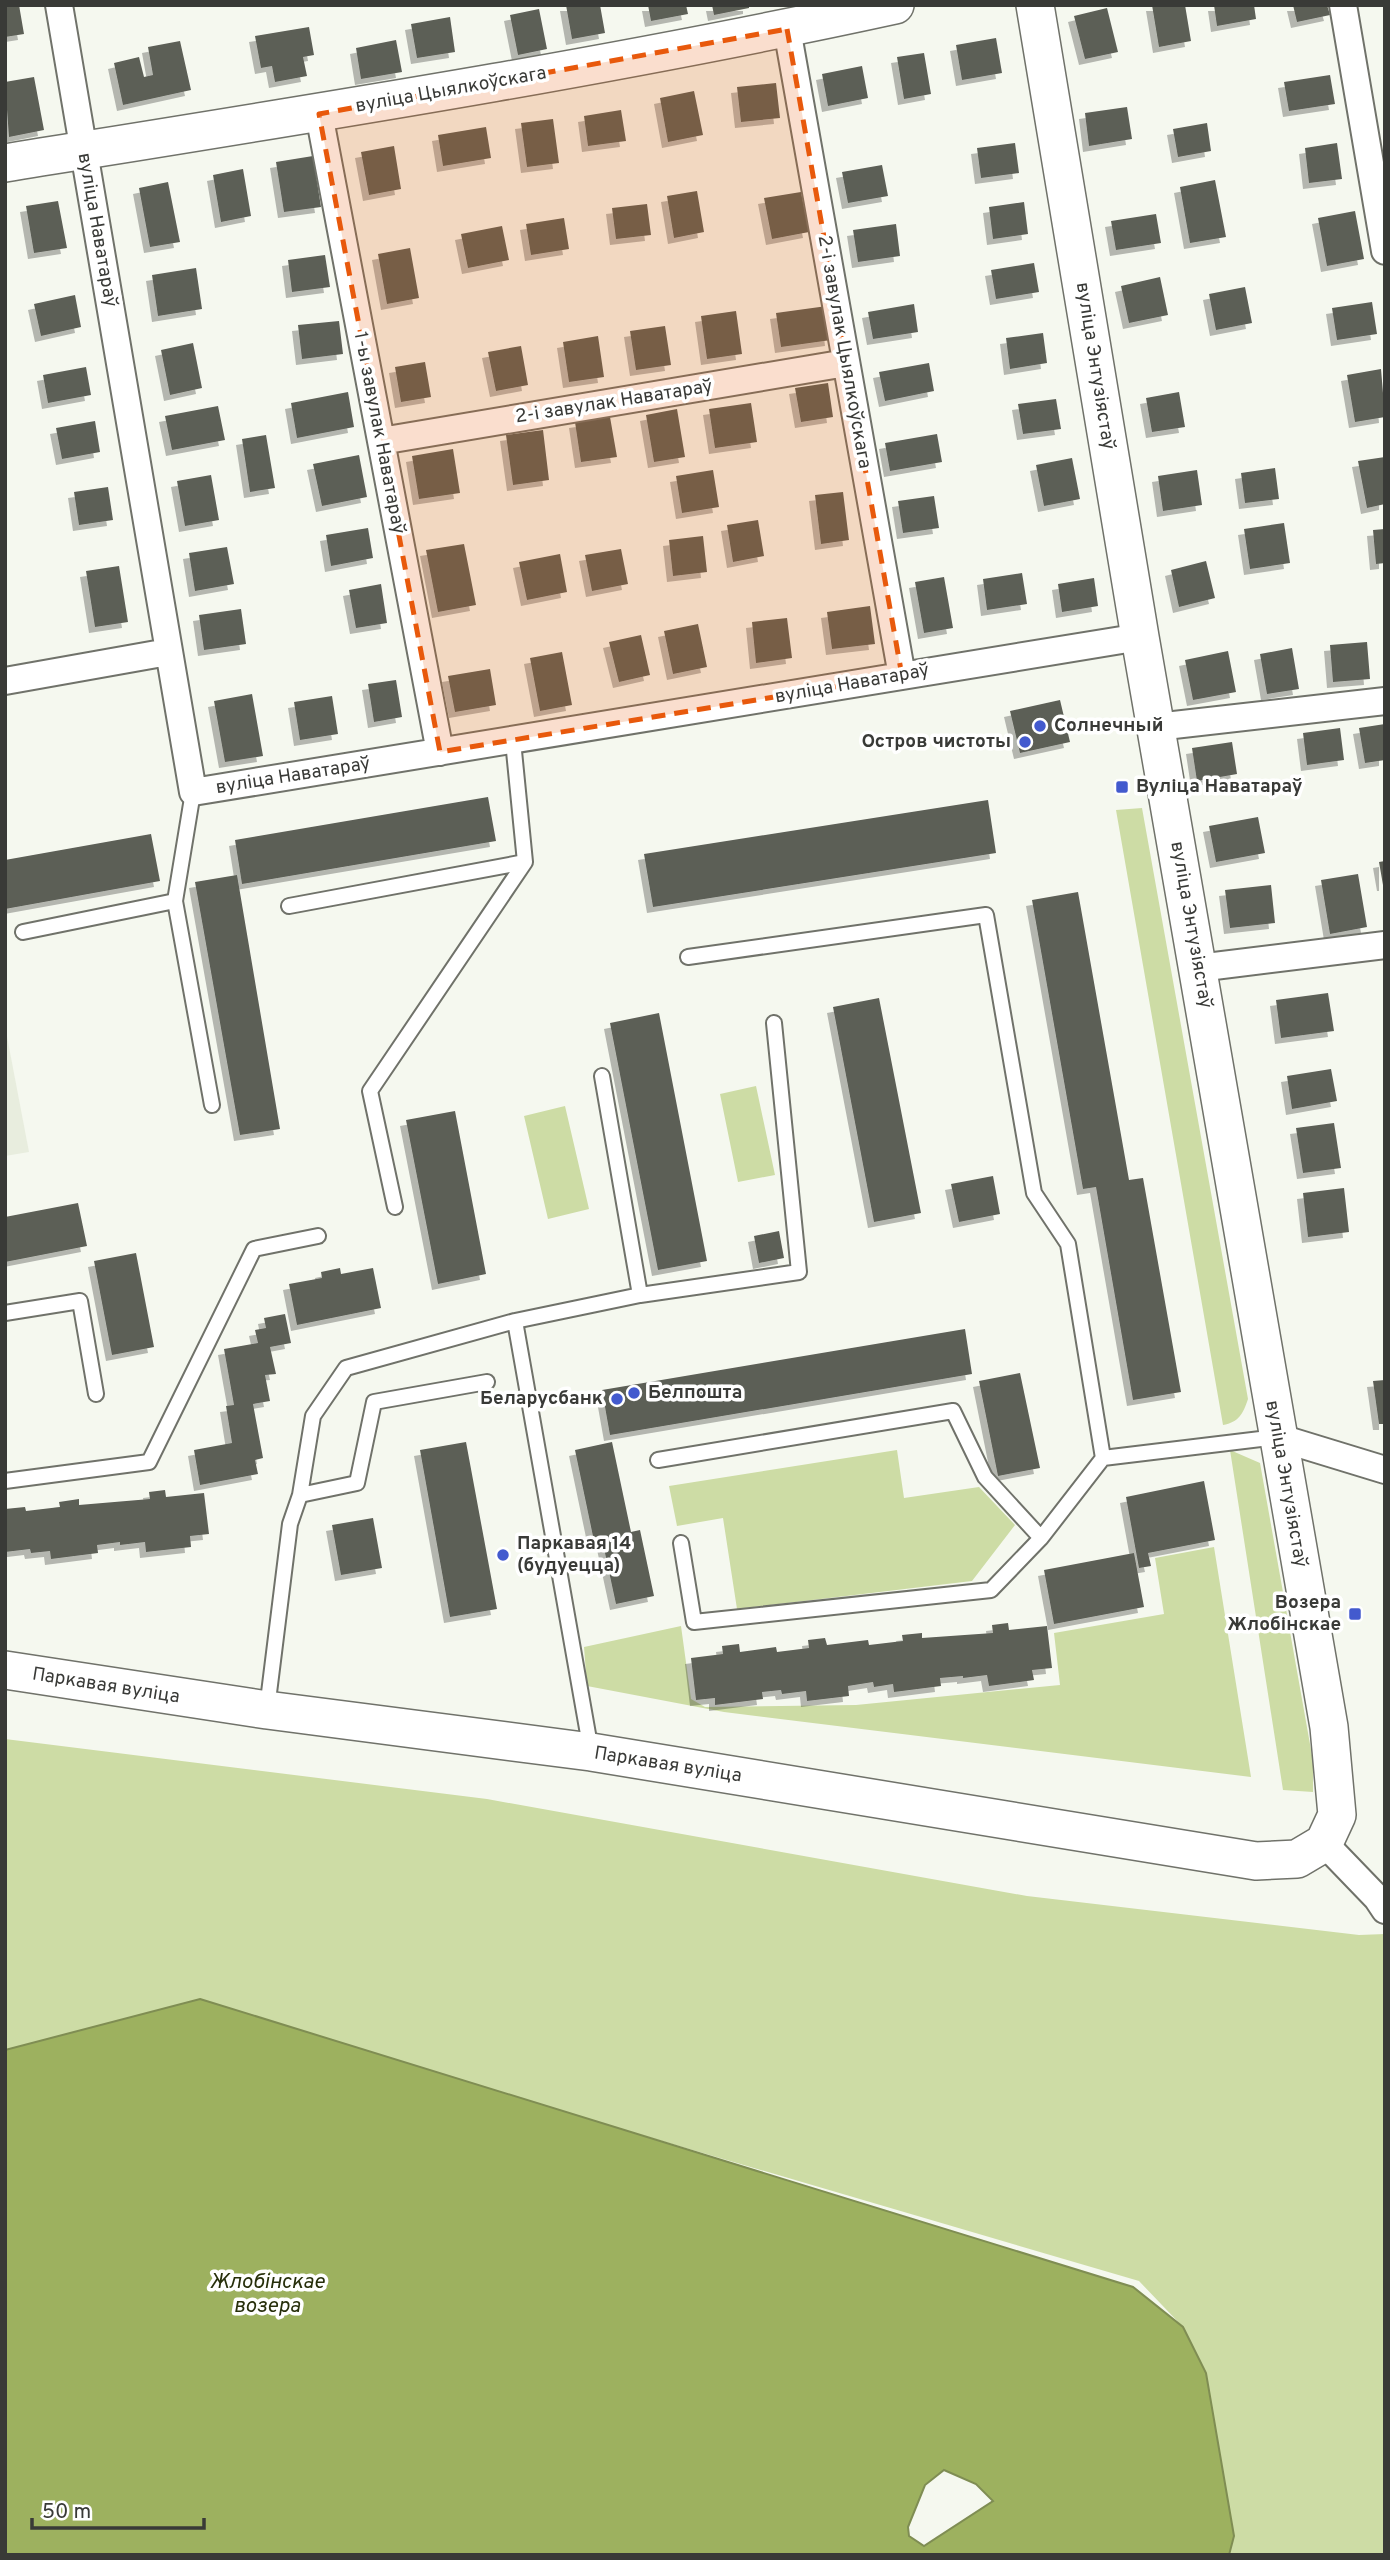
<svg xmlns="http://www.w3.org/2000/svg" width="1390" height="2560" font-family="Overpass,sans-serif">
  <defs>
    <filter id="shadow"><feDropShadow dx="-6" dy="6" stdDeviation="0" flood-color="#0004"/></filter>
  </defs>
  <rect width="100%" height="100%" fill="#f5f8ef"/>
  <!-- built -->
  <path fill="#e8edde" d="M5,1026L29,1152L5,1156Z"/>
  <!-- green -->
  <path fill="#cddca5" d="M1142,808L1248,1399C1243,1414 1239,1422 1223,1425L1116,810Z
    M756,1086L775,1175L738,1182L720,1094Z
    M565,1106L589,1209L548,1219L524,1116Z
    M897,1450L904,1498L979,1487L1015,1525L972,1581L737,1609L723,1518L677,1526L669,1486Z
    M1230,1450L1260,1463L1313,1761V1792L1283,1790Z
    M1214,1547L1251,1777L724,1712L587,1686L584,1647L681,1626L691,1699L705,1707L856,1705L1060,1685L1054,1633L1164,1614L1155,1558Z
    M5,1739L487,1799L1027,1896L1359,1935L1385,1934V2555H1221L1206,2373L1183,2327L1139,2281L594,2121L200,1999L5,2050Z"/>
  <!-- water -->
  <path fill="#9db15f" stroke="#7f8d53" stroke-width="2" fill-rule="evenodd" d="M200,1999L1133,2287L1183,2327L1206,2373L1234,2536L1229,2555H5V2050ZM944,2470L976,2484L993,2501L924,2546L909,2536L908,2527L925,2485Z"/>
  <!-- building -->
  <path fill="#5c5e56" filter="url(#shadow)" d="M5,5H19L24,34L5,37Z
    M566,5H600L605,33L572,39Z
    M648,5H686L688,14L651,21Z
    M712,5H749V8L714,15Z
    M1152,5H1185L1191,41L1159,47Z
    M1214,5H1254L1256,19L1217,26Z
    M1293,5H1327L1330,15L1297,22Z
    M1107,8L1118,52L1085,59L1074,16Z
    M539,9L547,49L518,55L510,15Z
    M450,17L455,52L417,58L411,24Z
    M309,27L314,55L303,57L307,76L275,82L272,66L261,68L255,36Z
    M996,38L1002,73L962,80L956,45Z
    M396,40L402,72L361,79L356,48Z
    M180,41L191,90L123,105L114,63L139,57L144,77L153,75L148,47Z
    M924,53L931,94L904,99L897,57Z
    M862,66L868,98L828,106L822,74Z
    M1330,75L1335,104L1289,111L1284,82Z
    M34,77L44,130L9,137L5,82Z
    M776,83L780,118L741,122L737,87Z
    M694,91L703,135L668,142L660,98Z
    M1127,107L1132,139L1089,146L1085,113Z
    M621,110L626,141L588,146L584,116Z
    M553,119L559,163L527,167L521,123Z
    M1207,123L1211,151L1178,157L1173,129Z
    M486,127L491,158L443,166L438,135Z
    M1015,143L1019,173L981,178L977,148Z
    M1337,143L1342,179L1309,183L1305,148Z
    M394,146L401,189L369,195L361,152Z
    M313,156L321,207L284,212L276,162Z
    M882,165L888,196L848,203L842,172Z
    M243,169L251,216L221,222L213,175Z
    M1215,180L1226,237L1190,243L1180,187Z
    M168,182L180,242L150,247L139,188Z
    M697,191L704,232L674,238L667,196Z
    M801,192L809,232L772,239L764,198Z
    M58,201L67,248L34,253L26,206Z
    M1024,202L1028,234L993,239L989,207Z
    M647,204L651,235L616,239L612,208Z
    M1355,211L1364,259L1327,266L1318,218Z
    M1156,214L1161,243L1116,250L1111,221Z
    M564,218L569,249L531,255L526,224Z
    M896,224L900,256L858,262L853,230Z
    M502,226L509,260L468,268L461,234Z
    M410,248L419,298L387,304L378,254Z
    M325,255L330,287L292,292L288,260Z
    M1034,263L1039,292L996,299L991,270Z
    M196,268L202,309L158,316L152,275Z
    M1160,277L1168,315L1129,323L1121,286Z
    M1245,287L1252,323L1216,330L1209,294Z
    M75,295L81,327L41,336L34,304Z
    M1372,302L1377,334L1337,340L1332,308Z
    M914,304L918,332L873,339L868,312Z
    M827,306L831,340L781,347L776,313Z
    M736,311L742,354L707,359L701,316Z
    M339,321L343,354L302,359L298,325Z
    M665,326L671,365L636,370L630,331Z
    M1043,333L1047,363L1010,369L1006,338Z
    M598,336L604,377L569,382L563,342Z
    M193,343L202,388L170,395L161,350Z
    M521,346L528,385L496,391L488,352Z
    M425,362L431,397L401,402L395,367Z
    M929,363L934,391L885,401L879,372Z
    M86,367L91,395L48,403L43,375Z
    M1381,369L1385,417L1355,422L1347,375Z
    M828,383L833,417L801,422L795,388Z
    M348,392L354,427L297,438L291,403Z
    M1179,392L1185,427L1152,432L1146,398Z
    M1056,399L1061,429L1023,434L1018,404Z
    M751,403L757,442L715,448L709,409Z
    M218,406L225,440L172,450L165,416Z
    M677,409L685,457L654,462L646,415Z
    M610,417L617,457L581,462L575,422Z
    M95,421L100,452L62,459L56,428Z
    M543,430L549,480L513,485L506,435Z
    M937,434L942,462L890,471L885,443Z
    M266,435L275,488L250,492L242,439Z
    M453,449L460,493L419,499L412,456Z
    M359,455L367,497L322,506L313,464Z
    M1385,457V504L1367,508L1358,461Z
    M1072,458L1080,499L1044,506L1036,465Z
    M1275,468L1279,499L1245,503L1241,473Z
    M713,470L719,507L682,513L676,476Z
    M1197,470L1202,505L1163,511L1158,476Z
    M211,475L219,520L185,526L177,481Z
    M108,487L113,520L79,525L74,492Z
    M843,492L849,540L821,544L815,495Z
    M934,496L939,528L903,533L898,501Z
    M758,520L764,556L733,562L727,525Z
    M1284,523L1290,563L1250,569L1244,529Z
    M368,528L373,558L331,566L326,535Z
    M1385,529V563L1376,564L1373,530Z
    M703,536L707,572L673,576L669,540Z
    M464,544L476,605L438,612L426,550Z
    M227,547L234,584L195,591L189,553Z
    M621,549L628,584L592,591L585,555Z
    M560,554L567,592L527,600L519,562Z
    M1206,561L1215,598L1179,607L1171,570Z
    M119,566L128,622L95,627L86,571Z
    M1022,573L1027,604L987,610L983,579Z
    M944,577L953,628L924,633L915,582Z
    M1094,578L1098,606L1062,612L1058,584Z
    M381,584L387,623L356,628L349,590Z
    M870,606L875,644L832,649L827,612Z
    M241,609L246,644L204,650L199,615Z
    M787,618L792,658L756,663L752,622Z
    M698,624L707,667L673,674L664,631Z
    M641,635L650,675L619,682L609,642Z
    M1367,642L1370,679L1333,682L1330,645Z
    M1292,648L1299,689L1267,694L1260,654Z
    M1228,651L1236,692L1193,700L1185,660Z
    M562,652L572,705L540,711L530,658Z
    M490,669L496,705L455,712L448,676Z
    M396,680L402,717L374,722L368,684Z
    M252,694L263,756L225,762L214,701Z
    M332,696L338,734L300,740L294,702Z
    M1060,700L1070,742L1020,753L1010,711Z
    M1385,724V760L1365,763L1359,728Z
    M1340,728L1344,760L1307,765L1303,733Z
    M1232,742L1237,774L1197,781L1192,748Z
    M488,797L496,841L242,884L235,840Z
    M988,800L996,853L653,907L644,854Z
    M1258,817L1265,853L1216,862L1209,826Z
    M151,834L160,881L5,909V860Z
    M1385,861V885H1383L1379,862Z
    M1358,874L1367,927L1330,934L1321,880Z
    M237,875L280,1129L240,1135L195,882Z
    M1271,885L1275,923L1230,928L1225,890Z
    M1078,892L1129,1180L1143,1178L1181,1392L1133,1400L1096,1187L1083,1189L1032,900Z
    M1328,993L1334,1031L1281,1038L1276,1000Z
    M879,998L921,1213L874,1222L833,1007Z
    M659,1013L707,1261L658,1270L610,1023Z
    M1331,1069L1337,1101L1292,1109L1287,1076Z
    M455,1111L486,1274L438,1284L406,1120Z
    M1334,1123L1341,1168L1303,1173L1296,1128Z
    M993,1176L1000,1214L959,1222L951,1184Z
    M1344,1188L1349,1232L1308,1237L1303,1193Z
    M78,1203L87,1246L5,1262V1217Z
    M779,1231L784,1258L759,1263L754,1236Z
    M136,1253L154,1347L112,1355L94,1261Z
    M340,1268L341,1274L373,1268L381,1308L297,1325L289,1284L322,1278L321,1272Z
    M285,1314L291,1343L270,1347L276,1374L265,1375L270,1401L253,1404L263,1458L255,1460L258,1474L200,1485L194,1450L232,1443L226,1406L234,1405L224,1349L258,1343L255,1330L266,1328L264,1318Z
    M965,1329L972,1374L610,1435L602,1390Z
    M1020,1373L1040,1468L998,1476L979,1381Z
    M1385,1380V1424H1379L1373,1381Z
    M466,1442L497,1609L450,1617L420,1450Z
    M612,1442L631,1532L640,1530L654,1596L616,1604L602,1539L594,1541L575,1450Z
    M1204,1481L1215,1540L1148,1553L1151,1566L1139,1568L1126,1497Z
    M165,1490L166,1497L204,1493L209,1534L190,1536L191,1547L146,1552L145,1542L120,1545V1542L97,1545L98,1553L51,1559L50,1551L31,1553L30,1549L5,1552V1509L25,1507L26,1511L60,1507L59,1502L79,1499V1505L150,1499L149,1492Z
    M373,1518L382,1568L341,1575L332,1525Z
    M1134,1553L1144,1607L1054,1624L1044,1570Z
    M1008,1623L1009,1630L1047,1626L1052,1668L1032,1670L1034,1680L989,1686L987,1675L963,1678V1676L940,1678L941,1686L894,1692L893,1684L874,1687L873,1682L848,1686L849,1696L807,1701L806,1691L782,1694L781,1690L762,1692L763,1699L715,1705V1698L696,1700L691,1658L723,1654L722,1646L739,1644L740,1652L776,1647L777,1652L809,1648L808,1640L825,1638L827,1645L868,1640L869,1645L903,1641L902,1635L922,1633V1638L993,1633L992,1625Z"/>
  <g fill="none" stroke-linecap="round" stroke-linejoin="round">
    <!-- lane casing -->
    <g stroke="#70726a" stroke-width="18">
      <path id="lane" d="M193,792L175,901L212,1105
        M289,906L525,862
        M23,932L175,901
        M688,957L986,915L1034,1193L1068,1244L1103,1458
        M602,1076L640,1295
        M395,1207L370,1091L525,862L513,741
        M5,1313L80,1301L96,1394
        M658,1460L953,1411L985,1477L1041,1538L1103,1458L1277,1437
        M5,1481L149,1462L254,1249L318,1236
        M300,1495L357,1483L374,1402L487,1382
        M681,1543L694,1622L991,1590L1041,1538
        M267,1709L290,1524L300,1495L313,1416L346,1368L515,1321
        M591,1751L515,1321L640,1295L799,1272L774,1023"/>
    </g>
    <!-- street casing -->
    <g stroke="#70726a" stroke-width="30">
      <path id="street" d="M59,5L193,792L1140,637
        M1343,5L1385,251
        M787,29L902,676
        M319,114L440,752
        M381,441L846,363
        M5,681L168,652
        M1156,727L1385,701
        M1198,968L1385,945
        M1277,1437L1385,1470
        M1324,1843L1377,1898L1385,1910"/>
    </g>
    <!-- secondary casing -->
    <g stroke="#70726a" stroke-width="40">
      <path id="secondary" d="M5,163C303,115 601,69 895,5
        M5,1670L267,1710L591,1752L1256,1861L1297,1859L1324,1843L1337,1815L1329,1727L1140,637L1035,5"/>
    </g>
    <!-- lane -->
    <use href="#lane" stroke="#fff" stroke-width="14"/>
    <!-- street -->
    <use href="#street" stroke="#fff" stroke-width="26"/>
    <!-- secondary -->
    <use href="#secondary" stroke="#fff" stroke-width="37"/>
  </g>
  <!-- marked area -->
  <path fill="#e8590c" fill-opacity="0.2" stroke="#e8590c" stroke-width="5" stroke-dasharray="14 9" stroke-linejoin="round" d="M787,29L902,676L440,752L319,114Z"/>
  <!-- markers -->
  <g fill="#435ace" stroke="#fff" stroke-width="2.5">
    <circle cx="1040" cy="726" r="7"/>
    <circle cx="1025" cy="742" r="7"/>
    <rect x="1115" y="780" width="14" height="14" rx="3.5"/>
    <circle cx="634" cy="1393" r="7"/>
    <circle cx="617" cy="1399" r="7"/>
    <circle cx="503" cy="1555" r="7"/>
    <rect x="1348" y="1607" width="14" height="14" rx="3.5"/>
  </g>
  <g text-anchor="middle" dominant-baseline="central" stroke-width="7" stroke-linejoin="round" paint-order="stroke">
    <!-- street labels -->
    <g font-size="19" fill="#393a37" stroke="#fff">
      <text transform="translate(451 90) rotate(-10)">вуліца Цыялкоўскага</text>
      <text transform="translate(97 230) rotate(80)">вуліца Наватараў</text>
      <text transform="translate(844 352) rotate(80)">2-і завулак Цыялкоўскага</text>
      <text transform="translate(1095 366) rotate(81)">вуліца Энтузіястаў</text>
      <text transform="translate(614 402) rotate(-9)">2-і завулак Наватараў</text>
      <text transform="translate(379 433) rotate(79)">1-ы завулак Наватараў</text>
      <text transform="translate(852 684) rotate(-10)">вуліца Наватараў</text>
      <text transform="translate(293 776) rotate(-9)">вуліца Наватараў</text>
      <text transform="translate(1191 925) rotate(80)">вуліца Энтузіястаў</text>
      <text transform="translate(1286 1484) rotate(80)">вуліца Энтузіястаў</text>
      <text transform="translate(106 1686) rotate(9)">Паркавая вуліца</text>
      <text transform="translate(668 1765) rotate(9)">Паркавая вуліца</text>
    </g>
    <!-- poi labels -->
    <g font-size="19" font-weight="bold" fill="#393a37" stroke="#fff" text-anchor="start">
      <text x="1054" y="726">Солнечный</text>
      <text x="1011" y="742" text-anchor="end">Остров чистоты</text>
      <text x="1136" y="787">Вуліца Наватараў</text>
      <text x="648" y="1393">Белпошта</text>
      <text x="603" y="1399" text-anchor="end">Беларусбанк</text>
      <text x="517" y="1544">Паркавая 14<tspan x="517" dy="22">(будуецца)</tspan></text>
      <text x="1341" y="1603" text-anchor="end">Возера<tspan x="1341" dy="22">Жлобінскае</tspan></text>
    </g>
    <!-- water labels -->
    <g font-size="21" font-style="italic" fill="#272f0b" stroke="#fff">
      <text x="267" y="2282">Жлобінскае<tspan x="267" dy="24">возера</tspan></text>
    </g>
  </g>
  <!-- border -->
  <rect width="1390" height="2560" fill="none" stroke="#393a37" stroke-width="14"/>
  <!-- scale -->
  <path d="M32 2518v10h172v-10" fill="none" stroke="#393a37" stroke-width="3.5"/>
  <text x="42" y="2518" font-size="21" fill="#393a37" stroke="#ffffff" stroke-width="5" paint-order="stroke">50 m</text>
</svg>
